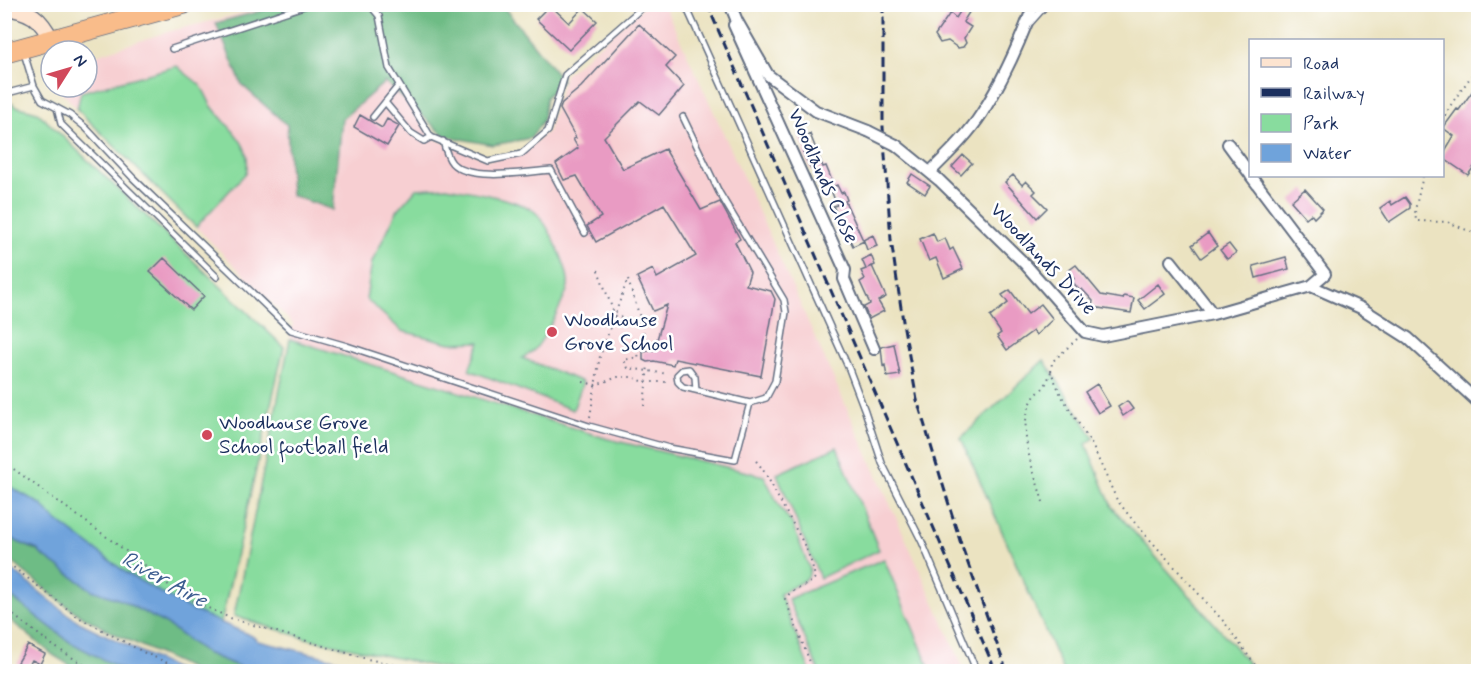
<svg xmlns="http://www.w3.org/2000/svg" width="1483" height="676" font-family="Mynerve,sans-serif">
  <rect width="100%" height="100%" fill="#fff"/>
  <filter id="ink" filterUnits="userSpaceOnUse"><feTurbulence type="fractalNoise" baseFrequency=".0167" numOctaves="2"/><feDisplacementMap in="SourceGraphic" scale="12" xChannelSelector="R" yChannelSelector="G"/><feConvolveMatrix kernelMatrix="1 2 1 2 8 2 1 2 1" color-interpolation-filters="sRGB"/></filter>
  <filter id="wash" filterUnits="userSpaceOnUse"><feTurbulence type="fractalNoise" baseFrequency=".008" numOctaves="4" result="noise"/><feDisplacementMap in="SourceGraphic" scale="24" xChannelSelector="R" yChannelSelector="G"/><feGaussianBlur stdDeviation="1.35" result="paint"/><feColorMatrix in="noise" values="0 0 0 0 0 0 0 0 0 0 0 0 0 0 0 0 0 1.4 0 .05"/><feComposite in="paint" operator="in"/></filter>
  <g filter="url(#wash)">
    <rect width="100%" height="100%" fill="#ebe3c1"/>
    <!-- built -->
    <path fill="#f7cfd2" d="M275,5H369L389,68L431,137L488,160L521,154L548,131L565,75L645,5H664L718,121L965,671H456L305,638L234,616L293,324L56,87H87V58L167,32Z"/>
    <!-- green -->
    <path fill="#88dc9e" stroke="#52867e" stroke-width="1.5" d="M177,66C184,73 192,78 199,84C204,89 207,98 211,105C226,127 254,143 246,173L196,227L77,109L81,92Z
      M13,103L12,105L37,112L284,347L221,623L191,610L128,574L52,517L42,505L5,484L4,106Z
      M447,187C468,191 520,199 535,212C548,223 570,270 568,286C566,298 542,343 533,351C530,354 525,356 522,358L583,382L573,410L469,370L480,342L450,343L402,331L366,299L372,262L397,211L416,189Z
      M290,339L608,439L764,476L781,509L792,523L810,570L808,578L780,594L810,671H456L305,638L234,616Z
      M1044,360L1094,438L1086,444L1112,507L1235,647L1254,671H1063L961,438Z
      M837,447L879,550L820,578L777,474Z
      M884,559L931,671H819L788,599Z"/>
    <!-- forest -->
    <path fill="#6ebc85" stroke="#447672" stroke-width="1.5" d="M283,5H502L562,80L546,97L543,120L531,138L493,145L445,136L385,82L342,119L333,210L291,195L287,125L242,85L216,23Z
      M4,533L18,542L38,551L42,555L92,590L121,600L166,624L206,653L250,671H196L111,632L80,615L57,599L5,556Z
      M5,592L70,642L127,671H79L53,655L5,616Z"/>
    <!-- water -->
    <path fill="#6fa3db" stroke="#45699c" stroke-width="1.5" d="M5,484L42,505L52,517L128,574L192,610L252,636L258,641L385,671H250L206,653L166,624L121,600L92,590L42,555L38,550L18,542L5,533Z
      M5,564L66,613L81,623L180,671L127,672L123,670L70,642L5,592Z"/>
    <g id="blocks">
      <!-- building -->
      <path fill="#e99bc3" d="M965,4L973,6L963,22L971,27L964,38L966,43L963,47L958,48L948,41L940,43L935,35L950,13L956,18Z
        M550,5L569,23L583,8L597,21L569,50L536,19Z
        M639,24L675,57L666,67L684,86L659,115L640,101L604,137L623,169L665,149L701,210L720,202L740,239L735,242L750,272L746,285L771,291L775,299L761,376L675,359L673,365L654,361L647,362L643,360V352L654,350L667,305L653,311L637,277L653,269L657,278L696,256L664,204L596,242L587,226L601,217L577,176L564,180L556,164L578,148L573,139L576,138L560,109L562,103L581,87Z
        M1479,82V160L1468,175L1443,158V154L1454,136L1443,128L1457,109L1459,110Z
        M360,115L382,128L387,119L398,125L399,126L387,146L354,127Z
        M810,134L823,167L826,166L833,183L822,188L813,168L811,169L803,152L806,151L800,138Z
        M963,155L972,163L961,175L952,167Z
        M912,174L930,186L925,194L907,182Z
        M1013,175L1022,185L1026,181L1036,191L1033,194L1047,208L1037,218L1005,182Z
        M837,185L841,193L844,192L847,200L845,201L863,240L873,235L877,246L867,250L864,241L853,246L833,206L837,205L830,188Z
        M1305,189L1323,209L1314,218L1311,214L1306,218L1291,201Z
        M1405,197L1410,204V208L1389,222L1380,208L1390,201L1392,205Z
        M933,233L937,242L945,238L950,250L953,248L963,269L944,278L936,258L929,261L920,239Z
        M1208,233L1217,246L1201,258L1192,245Z
        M1229,244L1236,253L1227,259L1220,250Z
        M871,255L875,265L868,268L872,266L886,297L878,301L884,311L869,319L864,307L870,304L860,282L865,279L861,271L866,269L862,260Z
        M1286,257L1289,269L1256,278L1253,266Z
        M164,258L204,296L191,310L150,272Z
        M1076,265L1101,295L1123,299L1124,296L1134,298L1131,313L1092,307L1093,301L1082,289L1080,291L1072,281L1074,279L1068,271Z
        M1158,284L1165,294L1145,309L1138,300Z
        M1010,290L1028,314L1041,304L1053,319L1036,335L1033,331L1007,350L997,336L1001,333L990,317L1008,303L1002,295Z
        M894,344L900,375L887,377L885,365L883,366L881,347Z
        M1097,384L1110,406L1098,413L1085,392Z
        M1127,401L1133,409L1123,416L1118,407Z
        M28,645L45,654L40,664L32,660L27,669L17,664Z"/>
    </g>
  </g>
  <g filter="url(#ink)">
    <use href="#blocks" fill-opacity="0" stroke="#646e81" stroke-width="1.5"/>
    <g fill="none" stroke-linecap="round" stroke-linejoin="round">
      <!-- lane casing -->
      <g stroke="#646e81" stroke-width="8">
        <path id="lane" d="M369,4L379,16L389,68L431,137L488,161L521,154L548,131L565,75L643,7L642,4
          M685,4L849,369L865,411L882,463L922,542L977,672
          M1031,22L1047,4
          M172,49L310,4
          M24,53L34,86L42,100L70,115L86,128L133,178L291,330L347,346L589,426L669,448L735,460L750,403L766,398L775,381L786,312L784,300L719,192L683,117
          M4,94L34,86
          M385,102L411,133L424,141L431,137
          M57,108L61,124L217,277
          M373,117L399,85
          M443,141C445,149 447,157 452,163C470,182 527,172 551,170L585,233
          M696,390L695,377L689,369L682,370L677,375L678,382L683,387L750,403"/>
      </g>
      <!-- street casing -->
      <g stroke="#646e81" stroke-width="14">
        <path id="street" d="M730,4L737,21L768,75L816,111L868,131
          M737,21L734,25L845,270L844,279L874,349
          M1228,144L1250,174
          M896,145L939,180L1025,264L1085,332L1103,336L1213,314L1311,286L1361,308L1408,338L1478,402
          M930,172C948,154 968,135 982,113C1004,79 1020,42 1034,4
          M1251,176L1325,274L1311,286
          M1171,261L1213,314"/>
      </g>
      <!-- secondary casing -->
      <g stroke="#646e81" stroke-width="18">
        <path id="secondary" d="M4,7C31,11 40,17 52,41"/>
      </g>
      <!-- highway casing -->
      <g stroke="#646e81" stroke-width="22">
        <path id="highway" d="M4,53L183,4"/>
      </g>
      <!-- path -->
      <path stroke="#646e81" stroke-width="2" stroke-dasharray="1.5 4.5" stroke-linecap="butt" d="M1442,121L1452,103L1477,68
        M1423,176L1415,210L1416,221L1448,222L1478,235
        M598,270L615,316L642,323
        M628,280L644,330L638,357L624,360L628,368L668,374
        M1077,339L1052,362L1051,372L1061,395L1092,445L1117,500L1135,523L1225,623L1260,672
        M583,382L596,385L618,377H633L644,382H670
        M644,406L648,365
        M590,417L600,356L627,281
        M756,461C767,473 772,487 780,501C793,526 811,550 815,578C806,588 792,588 785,599L814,672
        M4,462L141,562L178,593L204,606L230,618L367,659L433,672
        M1043,502C1034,470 1015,430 1033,399C1036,393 1042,391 1045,385C1048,381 1049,376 1051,372
        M4,560L78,617L145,653L188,672
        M4,608L55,647L96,672"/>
      <!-- lane -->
      <use href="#lane" stroke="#fff" stroke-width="5"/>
      <!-- street -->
      <use href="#street" stroke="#fff" stroke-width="10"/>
      <!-- secondary -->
      <use href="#secondary" stroke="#fde4d0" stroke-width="15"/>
      <!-- highway -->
      <use href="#highway" stroke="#f9bc8a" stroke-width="20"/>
      <!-- rail -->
      <path stroke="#1b2f5e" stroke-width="3" stroke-dasharray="9 4.5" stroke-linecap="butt" d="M707,4L996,672
        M883,4V127L891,240L904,328L917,400L961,544L1007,672"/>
      <!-- street-bridge casing -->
      <g stroke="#646e81" stroke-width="14" stroke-linecap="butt">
        <path id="street-bridge" d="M868,131L896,145"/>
      </g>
      <!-- street-bridge -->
      <use href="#street-bridge" stroke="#fff" stroke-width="10"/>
    </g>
  </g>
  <!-- markers -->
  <g fill="#d1495b" stroke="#fff" stroke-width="2">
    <circle cx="552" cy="332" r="6"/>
    <circle cx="207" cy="435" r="6"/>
  </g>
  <g text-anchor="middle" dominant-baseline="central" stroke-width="5" stroke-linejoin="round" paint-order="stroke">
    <!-- street labels -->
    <g font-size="21" fill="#1b2f5e" stroke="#fff">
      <text transform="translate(823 176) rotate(66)">Woodlands Close</text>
      <text transform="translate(1043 259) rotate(47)">Woodlands Drive</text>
    </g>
    <!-- poi labels -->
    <g font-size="21" fill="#1b2f5e" stroke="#fff" text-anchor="start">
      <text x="564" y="320">Woodhouse<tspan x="564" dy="24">Grove School</tspan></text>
      <text x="219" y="423">Woodhouse Grove<tspan x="219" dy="24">School football field</tspan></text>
    </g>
    <!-- water labels -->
    <g font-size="22" font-style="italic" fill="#3d5d90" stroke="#fff">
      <text transform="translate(164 580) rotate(29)">River Aire</text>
    </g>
  </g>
  <!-- margin -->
  <rect width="1483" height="676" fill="none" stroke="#fff" stroke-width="24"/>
  <!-- legend -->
  <rect x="1249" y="39" width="195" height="138" fill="#ffffff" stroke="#a4acbf" stroke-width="1.5"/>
  <rect x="1261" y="58" width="30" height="9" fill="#fde4d0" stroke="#a4acbf" stroke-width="1.5"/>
  <text x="1303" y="69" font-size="18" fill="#1b2f5e">Road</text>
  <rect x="1261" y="88" width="30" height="9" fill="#1b2f5e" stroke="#a4acbf" stroke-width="1.5"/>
  <text x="1303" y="99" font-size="18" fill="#1b2f5e">Railway</text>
  <rect x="1261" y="114" width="30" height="18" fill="#88dc9e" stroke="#a4acbf" stroke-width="1.5"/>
  <text x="1303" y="129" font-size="18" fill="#1b2f5e">Park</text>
  <rect x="1261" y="144" width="30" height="18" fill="#6fa3db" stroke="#a4acbf" stroke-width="1.5"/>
  <text x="1303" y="159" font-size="18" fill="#1b2f5e">Water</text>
  <!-- north arrow -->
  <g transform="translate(69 69) rotate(53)"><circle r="28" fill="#ffffff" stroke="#a4acbf" stroke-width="1.5"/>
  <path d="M0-4.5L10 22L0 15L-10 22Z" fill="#d1495b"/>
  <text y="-9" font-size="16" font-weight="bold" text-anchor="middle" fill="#1b2f5e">N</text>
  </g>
</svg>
